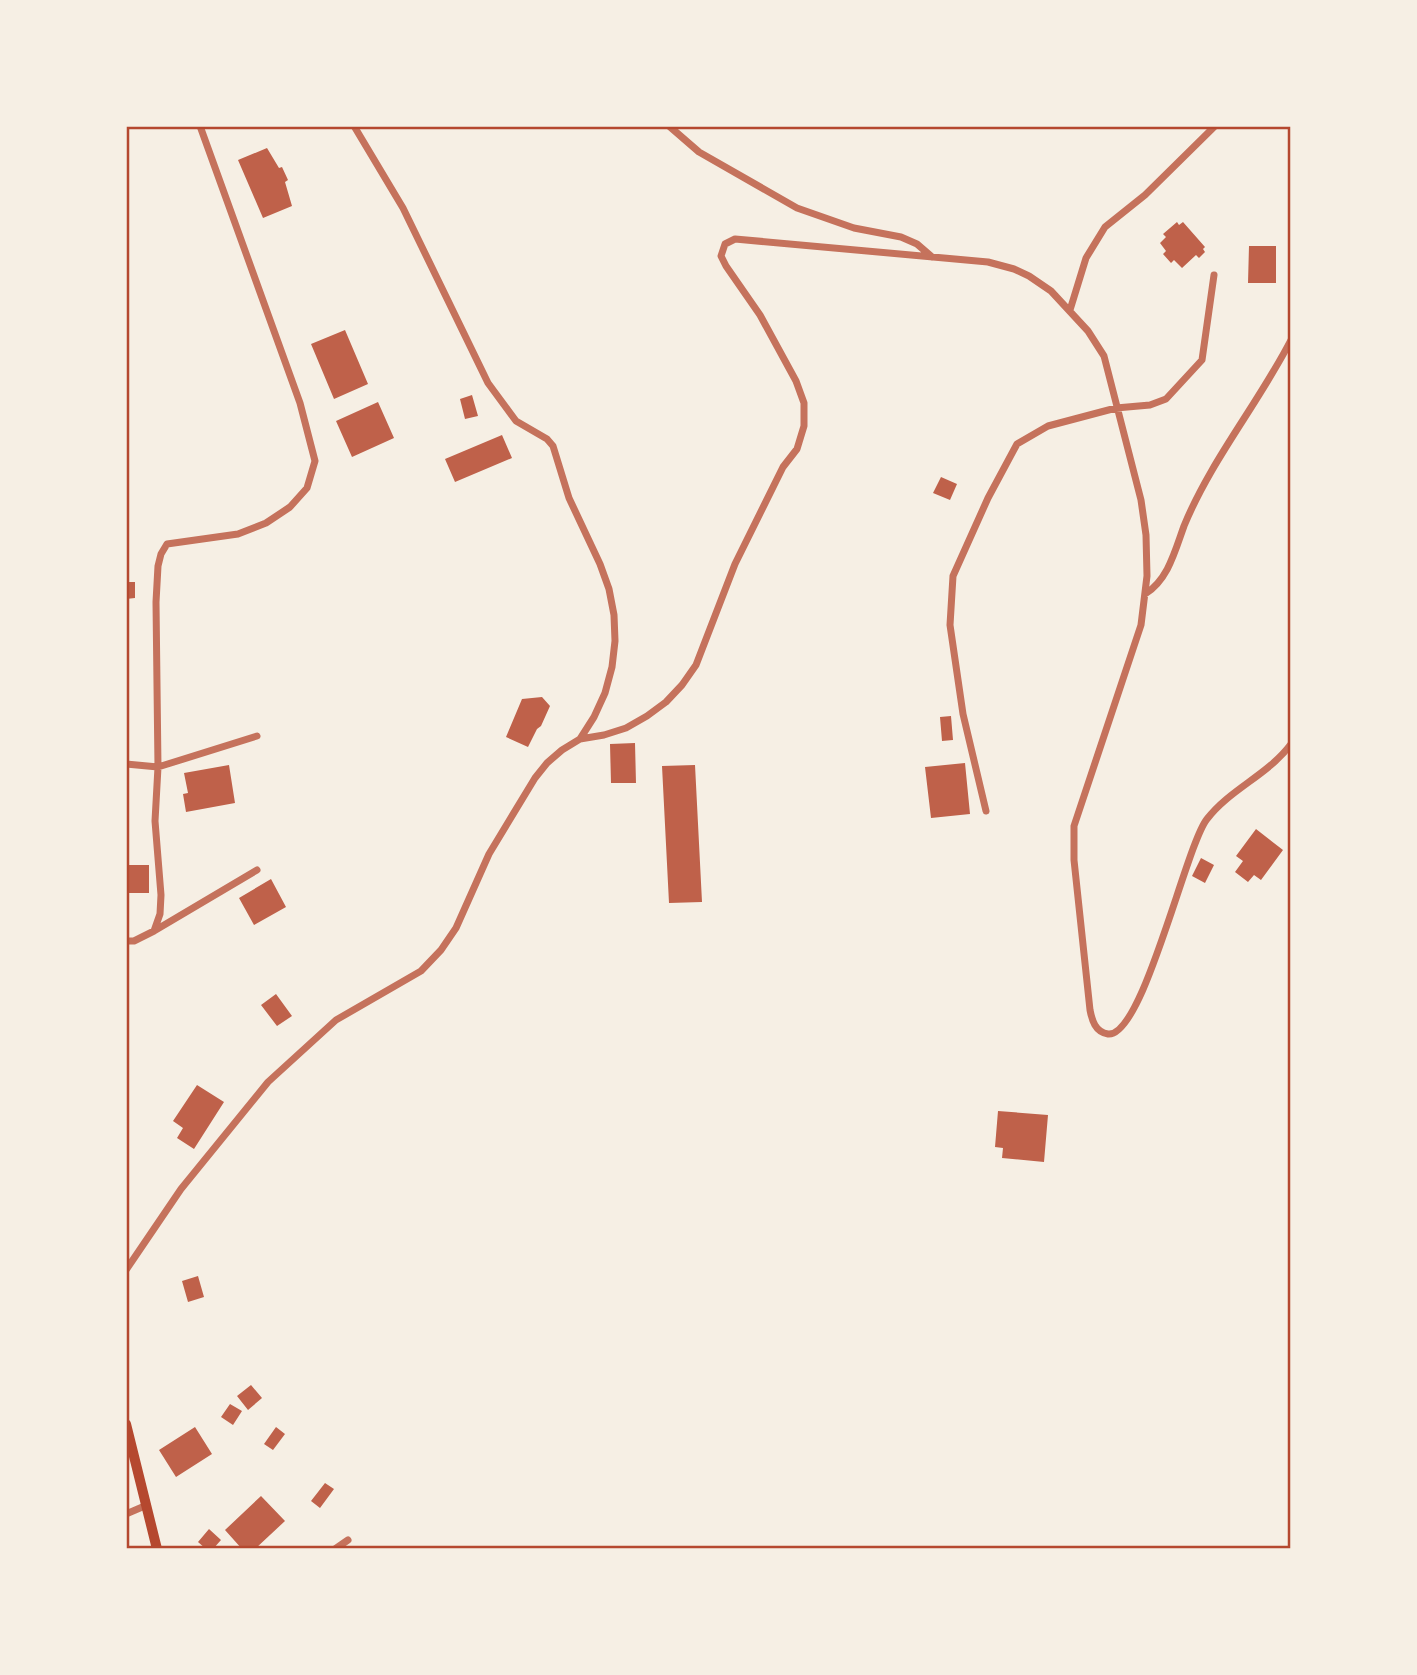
<svg xmlns="http://www.w3.org/2000/svg" width="1417" height="1675" font-family="'Golos Text',sans-serif">
  <rect width="100%" height="100%" fill="#f6efe4"/>
  <!-- building -->
  <path fill="#bf614a" d="M267,148L279,168L282,167L288,180L285,182L292,206L263,218L238,160Z
    M1177,222L1179,225L1183,222L1205,247L1203,249L1205,252L1199,258L1196,255L1182,268L1174,260L1171,263L1163,254L1166,251L1160,243L1166,237L1163,234Z
    M1249,246H1276V283H1248Z
    M345,330L368,384L334,399L311,344Z
    M472,395L478,416L465,419L460,399Z
    M378,402L394,438L352,457L336,421Z
    M502,435L512,458L455,482L445,459Z
    M941,477L957,484L950,500L933,493Z
    M126,582H135V598L126,599Z
    M542,697L550,706L541,726L537,729L528,747L506,737L522,699Z
    M951,716L953,740L942,741L940,717Z
    M635,743L636,783H611L610,744Z
    M965,763L970,814L931,818L925,767Z
    M229,765L235,803L186,812L183,794L188,793L184,773Z
    M695,765L702,902L669,903L662,766Z
    M1256,829L1283,850L1261,880L1254,875L1248,882L1235,872L1243,861L1236,856Z
    M1201,858L1214,865L1205,883L1192,876Z
    M126,865H149V893H126Z
    M271,879L286,907L254,925L239,898Z
    M276,994L292,1016L277,1026L261,1005Z
    M197,1085L224,1102L194,1149L177,1138L183,1128L173,1121Z
    M998,1111L1048,1115L1044,1162L1002,1158L1003,1148L995,1147Z
    M198,1276L204,1297L188,1302L182,1281Z
    M251,1385L262,1398L248,1410L237,1396Z
    M230,1404L242,1411L233,1425L221,1417Z
    M195,1427L212,1454L176,1477L159,1450Z
    M276,1427L285,1434L273,1450L264,1444Z
    M325,1483L334,1489L320,1508L311,1501Z
    M261,1496L285,1521L255,1549H242L225,1530Z
    M209,1529L221,1540L213,1549H206L198,1542Z"/>
  <g fill="none" stroke-linecap="round" stroke-linejoin="round">
    <!-- minor -->
    <path stroke="#c5725c" stroke-width="7" d="M354,126L403,208L488,383L516,421L547,439L553,446L569,498L600,564L609,589L614,615L615,641L612,667L605,693L594,717L580,739
      M669,126L699,152L797,208L854,228L901,237L917,244L932,257
      M1070,310L1086,258L1105,227L1145,195L1215,126
      M1145,594C1168,580 1175,551 1184,526C1211,460 1258,404 1291,340
      M126,764L158,767L257,736
      M986,811L963,714L950,625L953,576L988,498L1017,444L1048,426L1116,408L1150,405L1166,399L1202,360L1214,275
      M154,931L257,870
      M126,941H134L154,931L160,914L161,895L155,821L158,767L156,602L158,566L161,554L167,544L238,534L266,523L290,507L307,488L315,461L300,403L200,126
      M126,1270L181,1189L268,1082L336,1020L421,971L441,950L456,928L489,854L535,778L547,763L562,750L580,739L604,735L626,728L647,716L666,702L682,685L696,665L735,564L783,467L797,449L804,426V403L796,381L760,315L726,266L721,256L725,244L735,239L988,262L1014,269L1029,276L1051,291L1088,331L1104,356L1141,500L1146,535L1147,576L1141,625L1074,826V860L1090,1010C1092,1020 1095,1032 1108,1034C1143,1038 1186,845 1207,819C1230,789 1268,775 1291,744
      M126,1514L147,1505
      M335,1549L348,1540"/>
    <!-- secondary -->
    <path stroke="#b5482f" stroke-width="10" d="M126,1424L157,1549"/>
  </g>
  <!-- border -->
  <rect width="1417" height="1675" fill="none" stroke="#f6efe4" stroke-width="256"/>
  <rect x="128" y="128" width="1161" height="1419" fill="none" stroke="#b5482f" stroke-width="2.5"/>
</svg>
